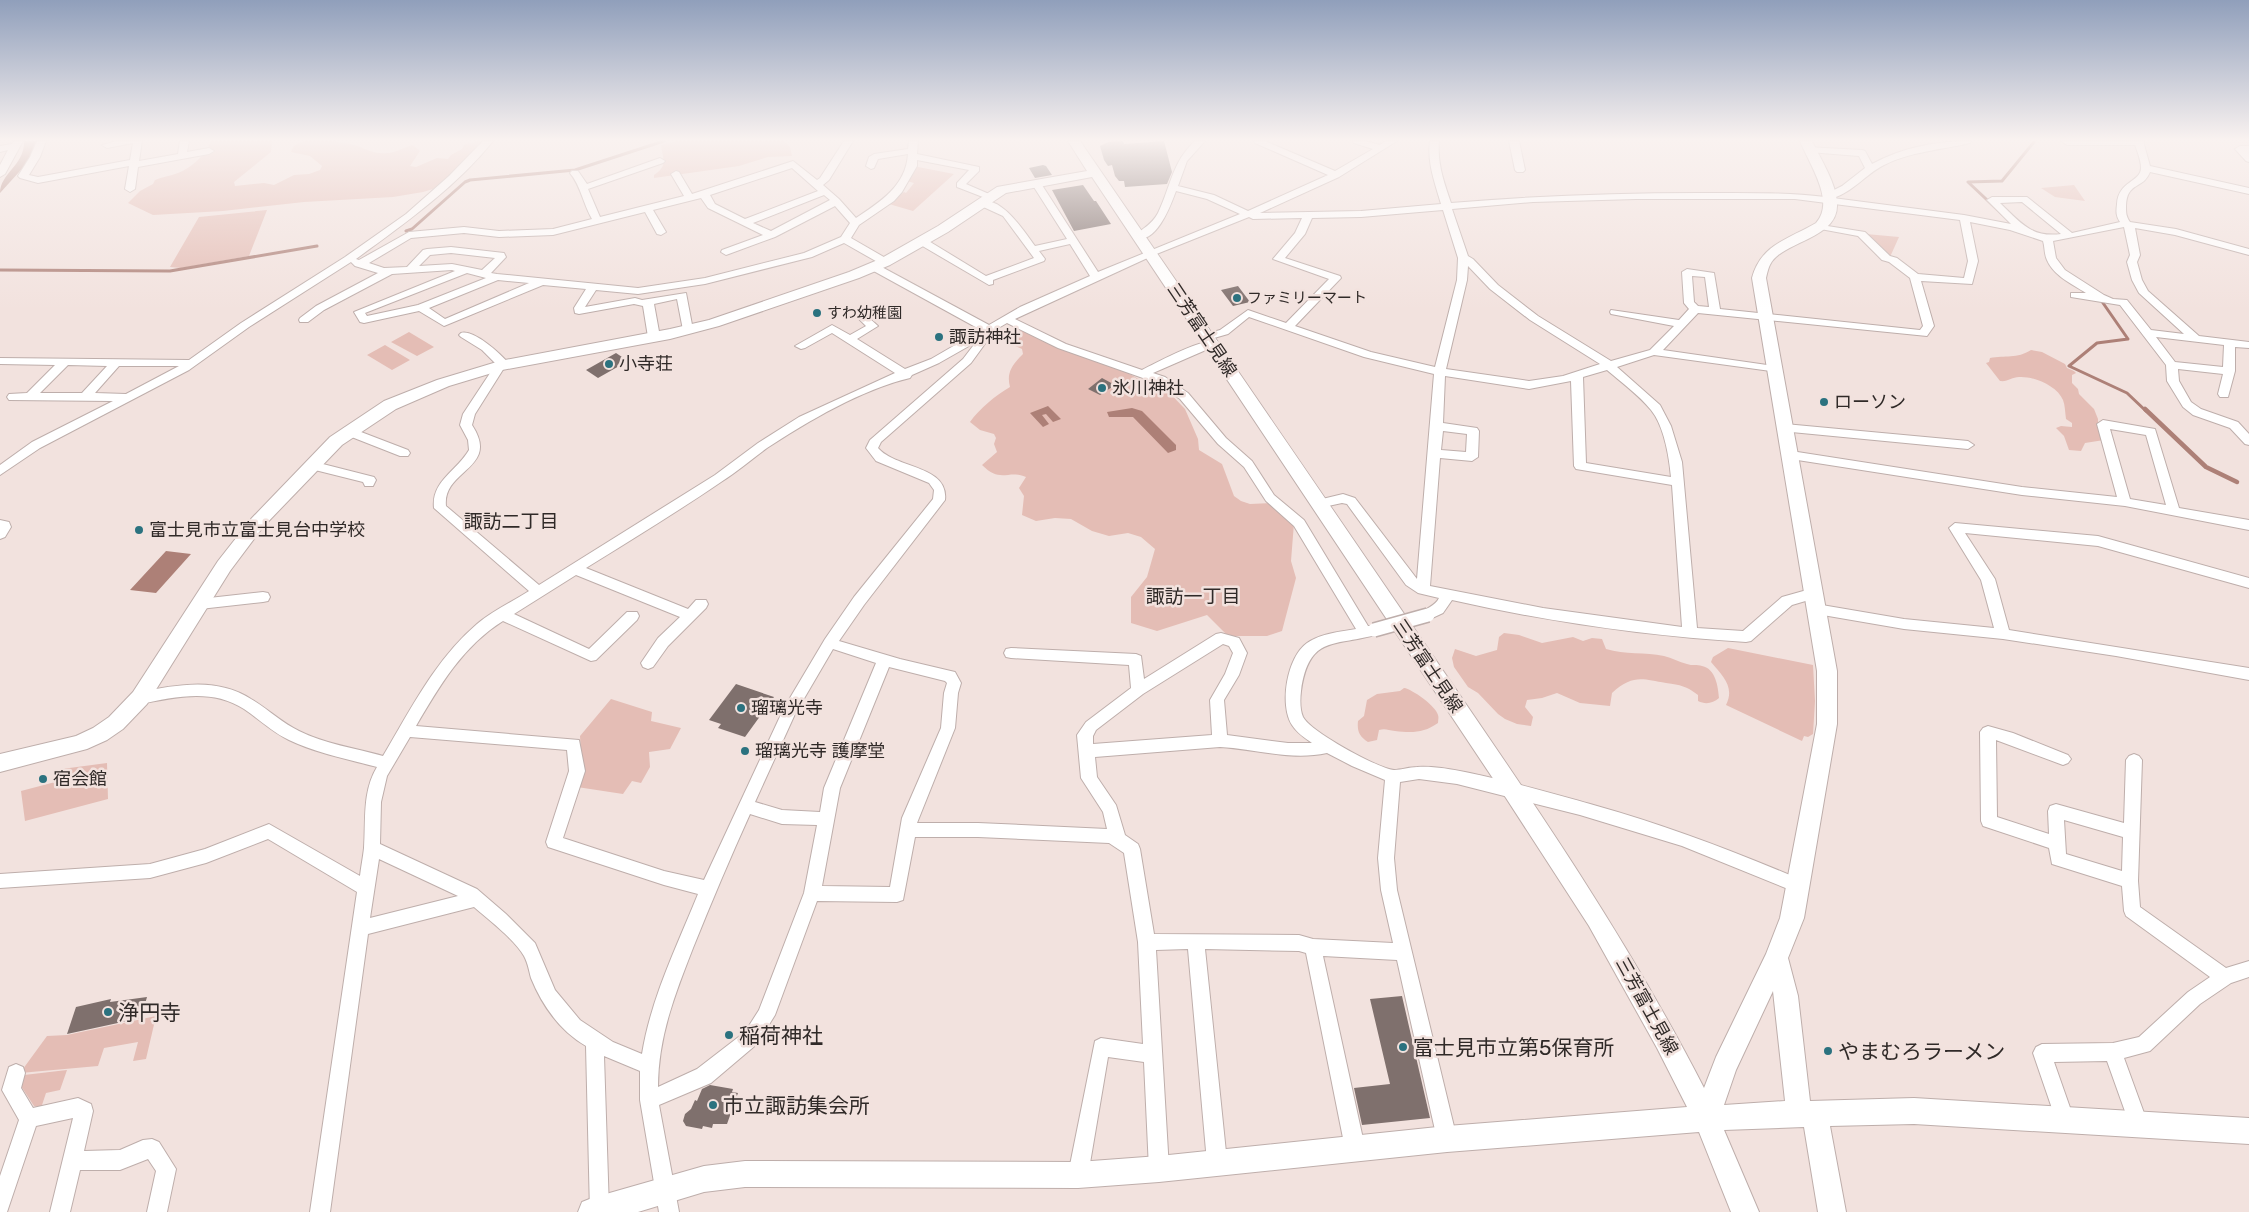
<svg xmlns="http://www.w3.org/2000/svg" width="2249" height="1212" font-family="Rubik,'Noto Sans JP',sans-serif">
  <rect width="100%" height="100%" fill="#f2e2de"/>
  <!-- green -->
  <path fill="#e4bdb5" d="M211,141H272L271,152L234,182L235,186L264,183L274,185L294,175L309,174L320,170L322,166L310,156L291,152C295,133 340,142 354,145C362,147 371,153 380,153C392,155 402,148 413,145L420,151L410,166L416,167L437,158L448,159L451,155L462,149L464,145L478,141L482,143L451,175L433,189L423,192L393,197L304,202L223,211L153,215L128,203L140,191L153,184L155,180C162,177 170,176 178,173C190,169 208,153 211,141Z
    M677,141H784L790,147L792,156L768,157L739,166L654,178V175C668,166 663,160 661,145Z
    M913,166L954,174L913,211L889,204L904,192L906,193L914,183L907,181Z
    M2074,185L2085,201L2055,197L2041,188Z
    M267,210L249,256L181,268L170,267L199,217Z
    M1866,234L1899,237L1890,257Z
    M1022,330L1124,371L1137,378L1159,382L1185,409L1198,439L1199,450L1222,464L1234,496L1241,501L1250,504L1272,503L1294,523L1291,561L1296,578L1282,631L1267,636H1228L1207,615L1157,631L1131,623V597L1147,577L1155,549L1141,537L1128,533L1109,536L1092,531L1071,519L1055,518L1036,521L1022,515L1024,496L1019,488L1026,477C1008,469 1001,484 982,465L997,452L994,444L996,438L994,434L980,430L970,422C980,408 995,396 1010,387C1006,372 1013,364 1023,354L1022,349L1013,345L1005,338Z
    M409,332L434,347L417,356L391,342Z
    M385,345L410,360L392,370L367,355Z
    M2031,350L2042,352L2065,364L2067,368L2074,371L2076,373L2072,375V383L2078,389L2079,394L2094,409L2098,419V427L2104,440L2085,443L2081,451L2069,450L2064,436L2056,428L2061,426L2072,427V423L2066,419C2065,412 2065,405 2063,400C2057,386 2034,376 2019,377C2012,377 2008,382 2000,381L1986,363L1989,362L1990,358C2005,355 2017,359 2031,350Z
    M1504,633L1519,635L1542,643L1573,637L1583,641L1592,638L1602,639L1606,649C1625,655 1645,652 1664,656C1672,658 1679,662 1687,664C1692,666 1697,664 1702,666C1716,669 1718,687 1719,698C1713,703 1706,705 1698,701V695C1686,686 1681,685 1666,683C1642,679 1633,674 1612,693L1610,706L1580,703L1557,693L1542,698L1527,700L1525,707L1533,717L1531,726L1517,724L1505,719L1498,714L1478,693L1468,687L1454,667L1452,658L1455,649L1476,656L1497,650L1499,637Z
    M1728,648L1813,665L1815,701L1813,734L1808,737L1804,736L1802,741L1726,705C1735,687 1723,676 1711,662L1713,657Z
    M1404,688C1412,689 1436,706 1438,715C1439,718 1438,720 1438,723C1424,733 1412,733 1395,731C1388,730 1385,728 1379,730L1377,740L1368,742C1359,736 1357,731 1358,721L1364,716L1367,700L1377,694L1400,691Z
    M611,699L652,712L651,721L681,728L670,749L649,752L650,767L641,783L632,781L623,794L577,787L582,770L580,736Z
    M107,763L108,799L25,821L21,791L59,781L62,769Z
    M156,1016L146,1059L133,1061L138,1042L104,1048L98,1066L20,1073L47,1036L67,1035Z
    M67,1070L60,1090L46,1093L41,1108L34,1106L21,1086L24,1075Z"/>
  <!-- water -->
  <path fill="#ad8077" d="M24,141H39L30,160L0,193C0,173 25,165 24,141Z
    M1048,406L1061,419L1053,422L1046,414L1042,415L1049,424L1043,427L1030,413Z
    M1132,408L1142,411L1176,445V450L1168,453L1133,417H1109L1107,412Z
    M166,551L191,554L156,593L130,590Z"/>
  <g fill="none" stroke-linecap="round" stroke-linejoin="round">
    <!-- stream-far1 -->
    <path stroke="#ad8077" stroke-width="3" d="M2002,214L1968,182L2002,181L2034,142
      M406,231L412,229L465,182L470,180L575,170L664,141
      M0,270L170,271L317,246
      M2103,303L2128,339L2097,343L2069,366L2127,393L2146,411"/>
    <!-- stream -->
    <path stroke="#ad8077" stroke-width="4.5" d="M2145,409L2206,467L2237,482"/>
  </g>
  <!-- building -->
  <path fill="#7f706d" d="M1123,141L1124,144L1164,141L1172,172L1167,184L1125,187L1124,181H1119L1115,176L1112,165L1108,166L1104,160L1100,146L1108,142Z
    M1043,165L1046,166L1052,175L1035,178L1029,168Z
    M1083,185L1094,201H1096L1111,224L1074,231L1052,190Z
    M1238,286L1250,302L1233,306L1221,290Z
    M616,353L628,361L598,378L586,370Z
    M1102,378L1115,385L1100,395L1088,389Z
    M736,684L774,697L745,737L718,728L721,724L709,720Z
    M1402,996L1430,1118L1362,1125L1354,1088L1390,1084L1370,999Z
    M147,997L141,1018L67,1034L76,1007L111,999L110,1002Z
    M710,1085L733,1089L732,1092L738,1093L727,1124H713L712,1128L703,1126L702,1129L686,1126L683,1121L685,1114L691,1109L695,1100L697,1101L702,1089Z"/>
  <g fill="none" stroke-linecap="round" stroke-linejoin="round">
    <!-- street casing -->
    <g stroke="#beaeab" stroke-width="2">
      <path id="street" d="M14,141H23L5,174L0,177V165L8,150L0,152V146L12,144Z
        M37,141H46L40,157L29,175L38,177L130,160L133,143L107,148L102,145L117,141H142L139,161L178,154L180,141H189L187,152L209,148L214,151L209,154L138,167L135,189L130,192L125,189L129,166L38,183L20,178L18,176L30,157Z
        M483,141H493C455,188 404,224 356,259L359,260L409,232L464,227L499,231L553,229L592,219C583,204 581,186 570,173L572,171H578L587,184L660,158L665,161L663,163L588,189L600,217L684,196L671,174L676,171L679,172L692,194L793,161L817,180L820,178L844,141H853L829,180L823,185L839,199L856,218C880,202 906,186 908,154L878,159L874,168L871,169L866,166L869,157L874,154L908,149L909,141H918L917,154L979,167V171L966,184L996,197L994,199H988L957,187V183L969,170L917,160V166L902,192L894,201L859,225L851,238L889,260V264H881L844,243L812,257L705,284L638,294L596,290L585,307L635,298L642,300L686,293L693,330L688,333L683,330L677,299L654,304L660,337L654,340L648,337L643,306L634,304L579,314L575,313L574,308L586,289L543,285L444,326L419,311L364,323L360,322L354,312L455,271L452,270L392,274L324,310L308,322H300L299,320L300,318L316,306L378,273L355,266L351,262L249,327L189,370L40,448L0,475V465L32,442L113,401L9,400L7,397L9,394L27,393L55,365L0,364V358L189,360L241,323L345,257L406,214L449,176ZM792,168L818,191L745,219L715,204L710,195ZM824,195L830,200L771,231L753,223ZM701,198L708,208L763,235L722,250L721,252L726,255L775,237L835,206L850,223L841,237L804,253L705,278L638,288L497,274L491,273L506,257L504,253L451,247L427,249L423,250L407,267L384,268L369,263L411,238L464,233L499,237L553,235L645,212L657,234L661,235L666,232L653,210ZM451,253L495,258L482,270L452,264L419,266L430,255ZM467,273L486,278L418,305L367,316L365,313ZM498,280L529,283L445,319L429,308ZM68,365L107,366L82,393H40ZM119,366H179L126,394L95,393Z
        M1195,141H1205L1187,161L1178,186L1214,195L1248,211L1328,175L1255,143L1254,141H1265L1335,171L1373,149L1354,143L1353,141H1365L1380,145L1386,141H1397L1339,177L1260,213L1361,211L1441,204C1435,183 1427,163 1430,141H1439C1437,164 1444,182 1451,203C1533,196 1616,193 1699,193C1741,193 1783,192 1825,197L1826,194L1842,186L1865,168L1859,156L1809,152L1806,151V147L1862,150L1865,151L1872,164C1903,147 1937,141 1971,141L1970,143C1941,150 1912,151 1884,165C1866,174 1853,192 1833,198L1964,215L2011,224L1987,200L1992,197H2027L2072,233L2120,222C2116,216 2116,212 2117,204C2118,181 2141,182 2141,168C2141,159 2136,149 2134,141H2143L2150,166L2249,188V194L2150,172C2143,190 2127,181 2126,206C2126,213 2126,216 2130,222L2176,229L2249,249V255L2175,235L2135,228L2140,255L2137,262L2142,280L2148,291L2199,336L2249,342V348L2235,347V371L2228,397H2220L2218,394L2223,374L2178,369L2179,381L2191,402L2201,409L2238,422L2249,434V445L2245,444L2230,428L2193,415L2183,407L2167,381L2166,365L2120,305L2071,297V293H2086C2072,284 2054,276 2047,260C2044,254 2045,247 2043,241L2010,230L1970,222L1978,261L1972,284L1921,281L1934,326L1927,336L1698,313L1663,350L1774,366L1780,370L1778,372L1654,355L1617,367L1660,405L1671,426L1682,462L1697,628L1743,631L1782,597L1814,588L1819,589L1821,593L1819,597L1792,605L1751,641L1746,642C1647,636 1549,622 1452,600L1443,613L1428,620L1423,619L1421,615C1425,607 1435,607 1439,598L1418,593L1406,585L1347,504L1342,503L1319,508L1313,504L1314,501L1343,494L1355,498L1417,579L1434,374L1364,357L1249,317L1228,334L1207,340L1201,337L1203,335L1220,330L1248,310L1286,323L1329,279L1273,259L1295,233L1302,218L1253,219L1249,217L1154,255L1015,319L1066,344L1142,370C1156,363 1202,338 1215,342L1217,344L1215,346L1153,373L1165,377L1188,393L1226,438L1252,461L1274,495L1304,520L1368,626H1379L1381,630L1379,634C1335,647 1309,634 1301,691C1300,699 1300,710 1303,717C1311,732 1377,768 1394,770C1402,770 1409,767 1417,767C1432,766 1450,769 1465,772C1510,781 1554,794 1597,806C1668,826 1736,852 1804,881L1806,886L1804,891L1798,893L1682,846L1580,815L1457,784L1419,779L1400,782L1394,858L1397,890L1457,1139L1454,1146L1447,1149L1440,1146L1437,1139L1397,960L1323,956L1365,1148L1362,1155L1355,1158L1348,1155L1345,1148L1306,953L1299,951L1205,949L1227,1162L1224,1169L1217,1172L1210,1169L1207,1162L1188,949L1156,950L1169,1169L1166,1176L1159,1179L1152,1176L1149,1169L1144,1062L1108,1057L1088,1175L1085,1182L1078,1185L1071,1182L1068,1175L1095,1041L1101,1038L1143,1044L1138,942L1124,853L1109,843L978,837H915L903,900L897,902L817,901L775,1015L757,1044L711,1083L659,1105L679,1212H659L640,1100V1071L604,1056L609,1210L608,1212H590L586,1046C560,1031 542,1005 531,978C529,971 528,963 524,956C515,940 488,919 474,907L368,934L330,1212H310L357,892L268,839L206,863L150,878L0,888V874L150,864L205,849L269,824L360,876C361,867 363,857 364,848C366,820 362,792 377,767C347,759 316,753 289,740C272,732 259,719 244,709C212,688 175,697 140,704L135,702L133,698L135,694L140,692C178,685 216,677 251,699C268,709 282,723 299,731C325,744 355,748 383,756C411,709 435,660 477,624C492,611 512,602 529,591L434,508C431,481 457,471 469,450L468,440L460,425L463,414L496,364L482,350L461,337L459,335L461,333C474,329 502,355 510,365L504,368L475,414L472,425C501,469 442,469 446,506L539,585L715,475L758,443L799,417L895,373L832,333L805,348L801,349L795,346L832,325L850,335L866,326L859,319L860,317H868L878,326L857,339L905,369L931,359L981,330L870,269V265H878L989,325L1020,307L1090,276L1070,244L1039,251L1045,259L1044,261L993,280V284L989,285L919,244V240H927L986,276L1034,258L1003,216L979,205V201C1002,196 1023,230 1035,246L1067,239L1032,184L1034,182H1040L1098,272L1240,214L1207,199L1176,191C1170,207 1157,243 1135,239L1134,237C1142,228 1152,225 1158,213C1171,186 1172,162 1195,141ZM1636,199H1795L1960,220L1968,261L1964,278L1918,274L1897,258L1890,256L1865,232L1815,224V228L1858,236L1882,260L1889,262L1910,278L1923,326L1920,330L1720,309L1714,273L1687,269L1682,272L1684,303L1689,309L1679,320L1611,310L1610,312L1611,314L1674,326L1650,350L1611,361L1538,316L1498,285L1473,259L1468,256L1452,209L1533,202ZM2022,202L2061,234C2031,238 2020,222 2000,203ZM1443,210L1458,258L1457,280L1435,367L1371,352L1295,326L1341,278L1340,276L1285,258L1305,234L1312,218L1361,217ZM2124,227L2130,255L2127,262L2132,280L2139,293L2184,334L2151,330L2127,300L2113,299L2104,295L2065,270L2056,258L2053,241ZM1468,266L1490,289L1530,320L1600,364L1563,376L1529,381L1446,369L1467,280ZM1692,276L1705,277L1709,307L1698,306L1694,302ZM1007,323L1058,348L1157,383L1180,399L1218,444L1244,467L1266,501L1294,526L1356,629C1340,632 1321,633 1307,643C1287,657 1279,705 1292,725C1297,733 1305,738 1312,743H1288L1227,735L1224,700L1239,675L1247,653L1239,638L1221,633L1216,634L1144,679L1141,656L1136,654L1011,648L1006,649L1004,653L1006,657L1011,658L1129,665L1131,688L1086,722L1077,735L1081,778L1103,812L1107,829L978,823H917L955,728L958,693L961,683L955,672L900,659L839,641L864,605L945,500C949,465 896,469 878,448L881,442L971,363L995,330ZM2156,337L2224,345L2223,367L2175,362ZM976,342L963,359L870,440L866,448L876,461L929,483L934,490L933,499L854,597L825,639L784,708L704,880L664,871L563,838L585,771L579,740L416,726C440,685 463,646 503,621L591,661L596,660L637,620L639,616L637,612H627L589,649L514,614L576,575L680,617L658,638L641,663L643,667L648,669L653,667L668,646L706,608L708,604L706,600H696L688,609L586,568C631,540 677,512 721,482C737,472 752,459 767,448C808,421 863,389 910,378L912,375L939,363ZM1607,370C1621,382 1639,395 1651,410C1664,426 1669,456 1671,477L1586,463L1583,377ZM1445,376L1529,389L1571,381L1574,466L1576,469L1672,485L1682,627L1543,608L1430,586L1440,458L1472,461L1478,457L1479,431L1477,428L1443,423ZM1443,431L1467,434L1466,452L1441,450ZM1223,644L1229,646L1233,653L1225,674L1210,700L1212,735L1093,744V736L1096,730L1143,694ZM833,649L876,663L824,788L820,812L782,810L755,802L795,714ZM889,667L945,681L947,683L944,693L941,728L902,818L890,887L822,886L840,788ZM410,737L567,750L569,771L546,842L548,847L664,885L698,894C677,946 651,998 642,1054L613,1042L580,1020L555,990L535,943L506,914L477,889L380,844L381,802L387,776ZM1220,747C1256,749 1291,761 1327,753L1352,766L1385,780L1378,858L1381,890L1393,943L1313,939L1299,935L1154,934L1140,849L1138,844L1125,835L1116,805L1097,777L1095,757ZM750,814L782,824L817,825L804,893L759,1010L745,1032L697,1069L658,1087C658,1037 675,994 693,948C711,903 730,858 750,814ZM379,859L458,896L370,918Z
        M1509,141H1519L1525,170L1523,172H1517L1515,170Z
        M2240,146H2249V162L2246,161L2235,149Z
        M2103,420L2155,429L2179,508L2249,520V530L2125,506L2022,495L1791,459L1785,455L1791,451L2022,487L2117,497L2097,424ZM2110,429L2146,435L2166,505L2130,499Z
        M1785,424L1968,441L1974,445L1968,449L1781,431L1779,428L1781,425Z
        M348,427L408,450L410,453L408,456H400L344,434L342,431L344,428Z
        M311,461L374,477L376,480L373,486H365L363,482L307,468L305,465L307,462Z
        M0,520L9,522L11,527L5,537L0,539Z
        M1955,523L2098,536L2249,578V588L2098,546L1965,533L1995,579L2009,630L2249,668V680L2116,656L2003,639L1904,629L1811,613L1809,609L1811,605L1816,604L1904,619L1994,628L1981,580L1949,528Z
        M263,592L268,593L270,597L268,601L263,602L200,609L195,608L193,604L195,600L200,599Z
        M1988,726L2013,733L2068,755L2071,759L2068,763L2063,765L1996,740L1997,817L2049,834L2048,811L2050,806L2056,804L2124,823L2126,760L2129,756L2134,754L2139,756L2142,760L2138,881L2140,907L2226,968L2249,961V977L2231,983L2200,1004L2150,1051L2124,1058L2148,1124L2146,1131L2139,1133L2132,1131L2107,1061L2054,1062L2074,1119L2072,1126L2065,1128L2058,1126L2033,1053L2036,1047L2042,1044L2113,1043L2139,1037L2188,992L2210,977L2126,916L2124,911L2122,886L2052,864L2049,848L1983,826L1981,821L1980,732L1983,728ZM2064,820L2123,837L2122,871L2066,854Z
        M16,1064L23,1067L25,1073L21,1088L33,1108L78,1098L91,1104L93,1111L84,1151L120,1150L143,1140L152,1139L159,1142L176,1169L167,1212H147L156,1171L148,1159L120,1170H80L70,1212H50L73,1118L36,1126L7,1212H0V1176L19,1120L2,1090L9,1067Z"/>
    </g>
    <!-- secondary casing -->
    <g stroke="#beaeab" stroke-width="2">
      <path id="secondary" d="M1068,141H1080C1194,307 1308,473 1422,640C1522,786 1623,930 1704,1088L1716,1057L1766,954L1780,918L1817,724V671L1752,278C1761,244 1789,239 1816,223C1836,201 1809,164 1800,141H1812C1821,160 1837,184 1837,205C1838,235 1793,241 1776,257C1769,263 1768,270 1766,278L1837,671V724L1804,918L1788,958L1798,996L1810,1101L1914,1098L2249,1118V1144L1914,1124L1830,1126L1846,1212H1818L1804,1127L1724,1130L1759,1212H1731L1699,1132L1447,1152L1159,1182L1078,1188L745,1187L704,1192L638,1212H578L582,1202L592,1198L704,1166L745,1161L1078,1162L1159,1156L1447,1126L1687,1107L1657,1048L1589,926L1506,798L1092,177L1006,193L948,232L890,265L859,278L719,326L670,339L502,370L449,386L396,409L342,445L263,527L230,571L147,704L123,729L107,740L87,749L0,772V754L76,736L93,728L109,717L133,692L218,561L251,519L330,437L384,401L437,380L500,361L670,329L709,320L849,272L880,259L938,226L997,187L1087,171ZM1773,991L1785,1101L1724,1105L1736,1070Z
        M2061,141H2144L2138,145H2067Z"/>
    </g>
    <!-- street -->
    <use href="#street" fill="#fff" fill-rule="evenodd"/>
    <!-- secondary -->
    <use href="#secondary" fill="#fff" fill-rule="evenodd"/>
    <!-- street-bridge casing -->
    <g stroke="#beaeab" stroke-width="16" stroke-linecap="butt">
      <path id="street-bridge" d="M1374,630L1428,615"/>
    </g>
    <!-- street-bridge -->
    <use href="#street-bridge" stroke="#fff" stroke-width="13"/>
  </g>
  <!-- sky -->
  <linearGradient id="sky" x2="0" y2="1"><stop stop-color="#909fbb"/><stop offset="0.45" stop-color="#f9f2f0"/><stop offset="1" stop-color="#f9f2f0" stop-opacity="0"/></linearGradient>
  <rect width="2249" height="310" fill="url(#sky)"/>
  <!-- markers -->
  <g fill="#2b727f" stroke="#f2e2de" stroke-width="2">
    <circle cx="1237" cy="298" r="5"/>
    <circle cx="817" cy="313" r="5"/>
    <circle cx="939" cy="337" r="5"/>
    <circle cx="609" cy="364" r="5"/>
    <circle cx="1102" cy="388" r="5"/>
    <circle cx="1824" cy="402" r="5"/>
    <circle cx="139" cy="530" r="5"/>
    <circle cx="741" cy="708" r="5"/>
    <circle cx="745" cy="751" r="5"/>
    <circle cx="43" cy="779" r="5"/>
    <circle cx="108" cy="1012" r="5"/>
    <circle cx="729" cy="1035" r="5"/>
    <circle cx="1403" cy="1047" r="5"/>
    <circle cx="1828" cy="1051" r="5"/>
    <circle cx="713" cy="1105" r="5"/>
  </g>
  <g text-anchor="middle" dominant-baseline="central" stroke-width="5" stroke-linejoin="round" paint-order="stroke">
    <!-- far-poi labels -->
    <g font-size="15" fill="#302a28" stroke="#f2e2de" text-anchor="start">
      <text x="1247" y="298">ファミリーマート</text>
      <text x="827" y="313">すわ幼稚園</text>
    </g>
    <!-- street labels -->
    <g font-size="18" fill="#302a28" stroke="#f2e2de">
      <text transform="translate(1202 330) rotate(56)">三芳富士見線</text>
      <text transform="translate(1428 666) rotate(56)">三芳富士見線</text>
      <text transform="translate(1647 1006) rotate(61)">三芳富士見線</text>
    </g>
    <!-- poi labels -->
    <g font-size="18" fill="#302a28" stroke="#f2e2de" text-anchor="start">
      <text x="949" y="337">諏訪神社</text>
      <text x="619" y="364">小寺荘</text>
      <text x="1112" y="388">氷川神社</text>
      <text x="1834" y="402">ローソン</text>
      <text x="149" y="530">富士見市立富士見台中学校</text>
      <text x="751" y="708">瑠璃光寺</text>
      <text x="755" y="751">瑠璃光寺 護摩堂</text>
      <text x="53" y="779">宿会館</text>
    </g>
    <!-- neighbourhood labels -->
    <g font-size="19" fill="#302a28" stroke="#f2e2de">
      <text x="511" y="521">諏訪二丁目</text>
      <text x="1193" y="596">諏訪一丁目</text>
    </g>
    <!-- near-poi labels -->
    <g font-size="21" fill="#302a28" stroke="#f2e2de" text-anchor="start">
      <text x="118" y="1012">浄円寺</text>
      <text x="739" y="1035">稲荷神社</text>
      <text x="1413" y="1047">富士見市立第5保育所</text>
      <text x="1838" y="1051">やまむろラーメン</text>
      <text x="723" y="1105">市立諏訪集会所</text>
    </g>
  </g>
</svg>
